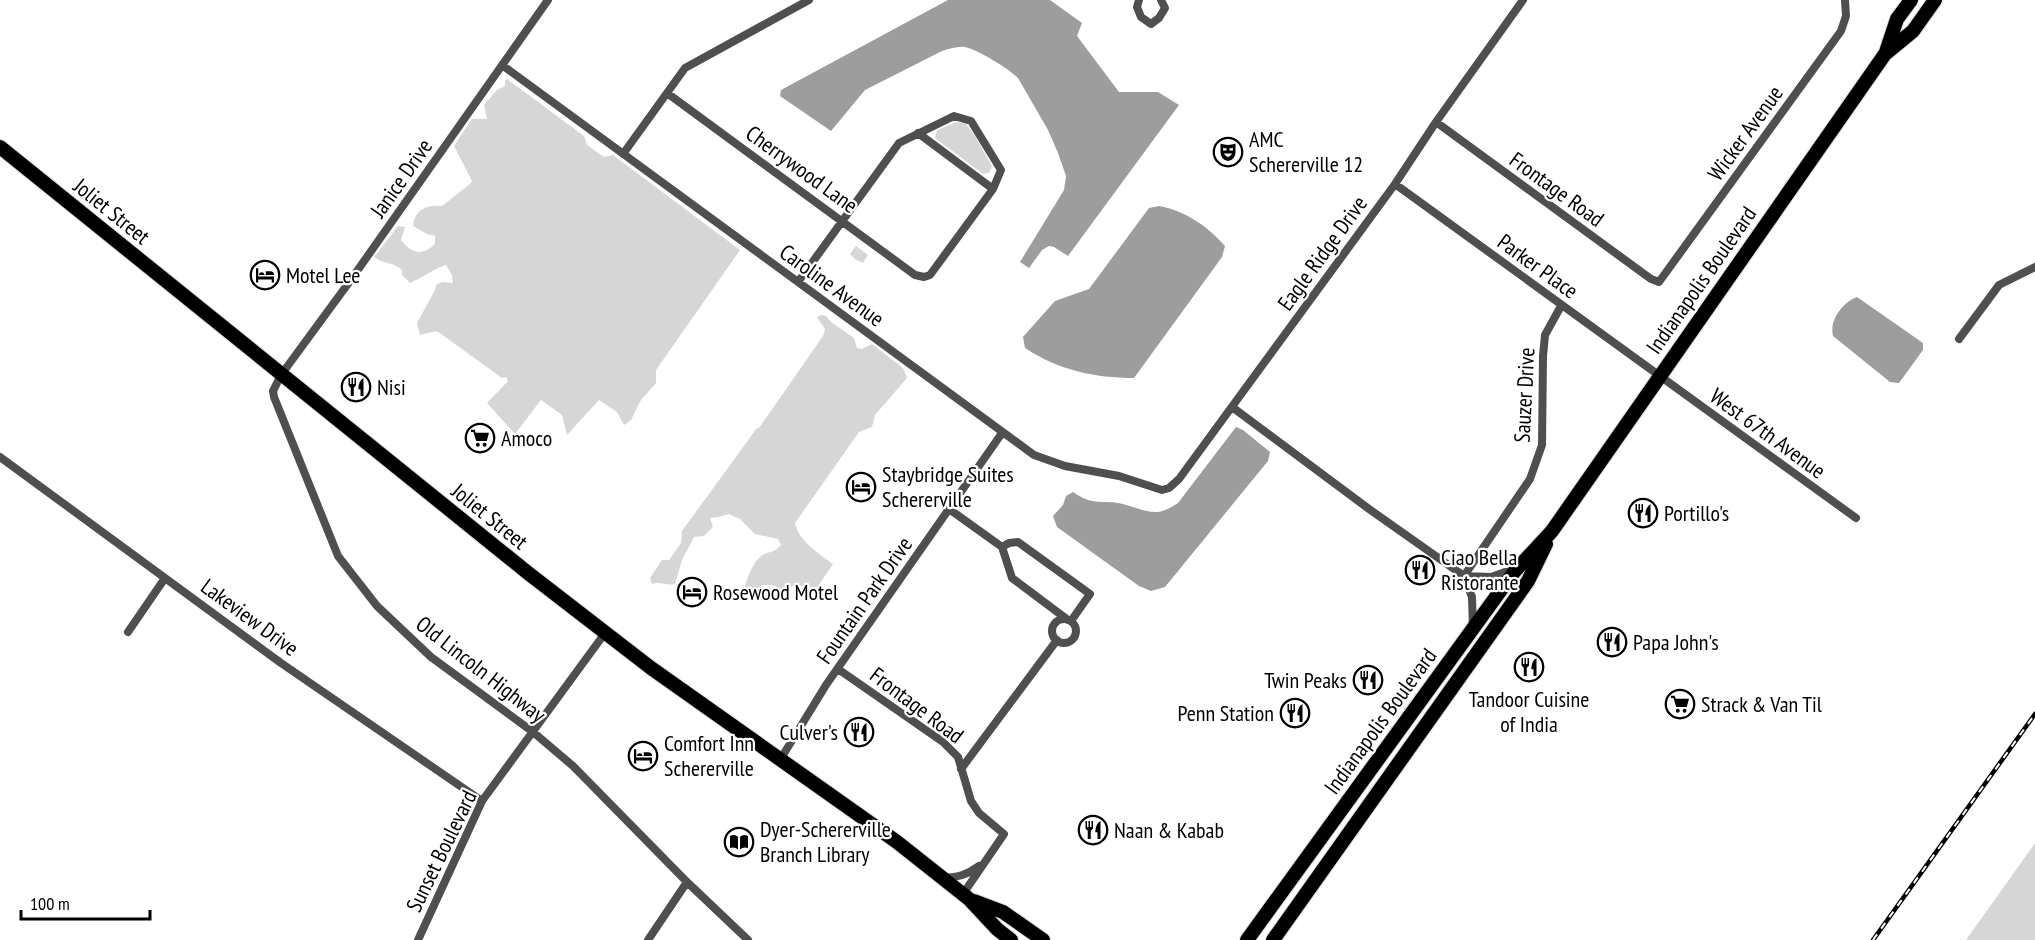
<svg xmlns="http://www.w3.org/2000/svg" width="2035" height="940" font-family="'PT Sans Narrow',sans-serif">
  <rect width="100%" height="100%" fill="#fff"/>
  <!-- green -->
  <path fill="#d6d6d6" d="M507,79L584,136L587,145L604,157L613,155L740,250L656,370V383L641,400L631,420L624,425L617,412L599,400L567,435L562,415L541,400L515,434L487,403L508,381L506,377L502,378L437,331L420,335L417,323L435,290L436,285L442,282L453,283L452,275L446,265C439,266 420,279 410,283L402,275V270C392,261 385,265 374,257L398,226L405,227L401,240C412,254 422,256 435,244V236L427,234L413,226C415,209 427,205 442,206L470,184L472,181L454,146L472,119H487L484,105L497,90L505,86V80Z
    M957,122L966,124L975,136L992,166L989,173L983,174L935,138L937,130Z
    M856,246L868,255L863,263L855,259L850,254Z
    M821,315L826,316L831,322L854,338L857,348L862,349L872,344L903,368L907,378L875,415L872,427L859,432L795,523C798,540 819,554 833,564L814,592L797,584L784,591L773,585H762L746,602L740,597C747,584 749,567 760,557C768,550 772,555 781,545L778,539L755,534L740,519L729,514L718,517L710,518L713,527L704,536L694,537L682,560L675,584C666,586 660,581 652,584L650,578L662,560H669L681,543L682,531L757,428H759L823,336L825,329L817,317Z
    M2035,843V940H1966Z"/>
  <!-- water -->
  <path fill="#9d9d9d" d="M948,0H1050L1082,23L1077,36L1119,92H1158L1179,105L1068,256L1054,247L1049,246L1042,250L1029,268L1020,262L1064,190L1066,176L1058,153L1048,130L1018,78C1008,68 978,50 965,47C957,46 949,49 942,51L865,90L831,131L780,96L781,90Z
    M1159,206C1186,211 1207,226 1225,246L1222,257L1134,378C1095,378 1058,370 1025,348L1023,337L1055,301L1089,289L1149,208Z
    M1857,297L1923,343V350L1899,383L1890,382L1833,336C1829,320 1843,302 1857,297Z
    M1236,427L1243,430L1270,452L1268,461L1165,587L1151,591L1139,586L1057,527L1053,516L1063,505L1066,496L1073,492C1094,507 1103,499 1123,504C1134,507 1145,512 1156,512C1164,512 1172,507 1178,503Z"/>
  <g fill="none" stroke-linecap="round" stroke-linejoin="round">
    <!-- primary casing -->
    <g stroke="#dbdbdb" stroke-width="16">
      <path id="primary" d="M0,147L528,573L651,668L897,842L969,899L997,929L1011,940
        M974,901L1003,912L1043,940"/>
    </g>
    <!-- trunk casing -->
    <g stroke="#dbdbdb" stroke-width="16">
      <path id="trunk" d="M1886,52L1897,19L1911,0
        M1247,940L1514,572L1552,531L1885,54L1913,31L1935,0
        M1273,940L1528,581L1546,544"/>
    </g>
    <!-- minor -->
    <path stroke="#4f4f4f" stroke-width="8" d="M548,0L350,281L281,375L273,391L274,397L338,556L377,606L431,657L533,732L573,766L687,882L748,940
      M1139,0L1137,7L1141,17L1151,24L1159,18L1165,8L1161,0
      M502,65L1034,455L1065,466L1119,476L1162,490L1169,488L1179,479L1395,184L1436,122L1523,0
      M667,93L915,275L924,277L930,275L993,189L1001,170L971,121L954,116L899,143L798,282
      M1436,122L1651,279L1659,282L1841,31L1846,16L1845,0
      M918,133L993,189
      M623,154L685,68L809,0
      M1395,184L1856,518
      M1959,339L1999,285L2035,267
      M1232,407L1369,509L1464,576L1491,577L1505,572H1514
      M0,457L281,663L482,801
      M949,509L1002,547L1009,543L1018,542L1090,594L1071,621
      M1002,547L1012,578L1068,620
      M1464,576L1530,479L1542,445L1543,356L1545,335L1561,306
      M1464,576L1472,597L1473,629
      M1052 631a12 12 0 1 1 24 0a12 12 0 1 1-24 0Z
      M128,632L165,578
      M838,669L943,742L958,757L971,801L979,813L1004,834L963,894
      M780,760L826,685L1002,433
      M961,769L1057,640
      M944,878C958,877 967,875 979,866
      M418,940L482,801L605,633
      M648,940L687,882"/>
    <!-- primary -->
    <use href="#primary" stroke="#000" stroke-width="14"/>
    <!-- trunk -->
    <use href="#trunk" stroke="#000" stroke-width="14"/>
    <!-- rail casing -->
    <g stroke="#000" stroke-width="4.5">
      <path id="rail" d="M1873,940L2035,714"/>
    </g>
    <!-- rail -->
    <use href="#rail" stroke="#fff" stroke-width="2" stroke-dasharray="7" stroke-linecap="butt"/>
  </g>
  <!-- icons -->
  <defs>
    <g id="theatre-ring" transform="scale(1.5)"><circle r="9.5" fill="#fff" stroke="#000" stroke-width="1.5"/><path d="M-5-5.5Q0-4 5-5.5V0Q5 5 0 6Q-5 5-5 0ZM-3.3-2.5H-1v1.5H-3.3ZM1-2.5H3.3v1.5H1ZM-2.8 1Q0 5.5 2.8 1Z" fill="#000"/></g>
    <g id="hotel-ring" transform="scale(1.5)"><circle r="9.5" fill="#fff" stroke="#000" stroke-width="1.5"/><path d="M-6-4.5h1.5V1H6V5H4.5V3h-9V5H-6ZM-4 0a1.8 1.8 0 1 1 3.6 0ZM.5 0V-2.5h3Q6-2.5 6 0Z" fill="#000"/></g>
    <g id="restaurant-ring" transform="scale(1.5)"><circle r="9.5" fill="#fff" stroke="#000" stroke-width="1.5"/><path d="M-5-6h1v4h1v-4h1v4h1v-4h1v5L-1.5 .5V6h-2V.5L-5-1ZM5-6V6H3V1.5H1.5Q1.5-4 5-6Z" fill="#000"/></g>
    <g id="supermarket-ring" transform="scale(1.5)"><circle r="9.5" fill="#fff" stroke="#000" stroke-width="1.5"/><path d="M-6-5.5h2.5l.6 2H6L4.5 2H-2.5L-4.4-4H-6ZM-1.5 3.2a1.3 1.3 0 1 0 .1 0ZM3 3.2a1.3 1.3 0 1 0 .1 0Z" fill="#000"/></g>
    <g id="library-ring" transform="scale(1.5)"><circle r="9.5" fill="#fff" stroke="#000" stroke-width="1.5"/><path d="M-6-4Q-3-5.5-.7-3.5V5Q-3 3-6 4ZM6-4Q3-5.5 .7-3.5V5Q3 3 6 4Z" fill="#000"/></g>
  </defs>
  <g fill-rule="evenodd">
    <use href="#theatre-ring" x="1228" y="152"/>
    <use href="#hotel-ring" x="265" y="275"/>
    <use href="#restaurant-ring" x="356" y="387"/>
    <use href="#supermarket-ring" x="480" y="438"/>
    <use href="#hotel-ring" x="861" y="487"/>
    <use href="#restaurant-ring" x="1643" y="513"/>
    <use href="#restaurant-ring" x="1420" y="570"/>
    <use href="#hotel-ring" x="692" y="592"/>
    <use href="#restaurant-ring" x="1612" y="642"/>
    <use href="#restaurant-ring" x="1529" y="667"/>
    <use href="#restaurant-ring" x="1368" y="680"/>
    <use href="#supermarket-ring" x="1680" y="704"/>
    <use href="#restaurant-ring" x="1295" y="713"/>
    <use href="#restaurant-ring" x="859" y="732"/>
    <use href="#hotel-ring" x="643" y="756"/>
    <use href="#restaurant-ring" x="1093" y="830"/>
    <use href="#library-ring" x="739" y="842"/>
  </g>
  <g text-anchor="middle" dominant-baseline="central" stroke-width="4.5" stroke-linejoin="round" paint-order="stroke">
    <!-- street labels -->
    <g font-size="22" fill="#000" stroke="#fff">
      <text transform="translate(1745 133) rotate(-54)">Wicker Avenue</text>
      <text transform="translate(802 169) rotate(36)">Cherrywood Lane</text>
      <text transform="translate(401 178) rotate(-55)">Janice Drive</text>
      <text transform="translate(1557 189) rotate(36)">Frontage Road</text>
      <text transform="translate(112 211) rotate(39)">Joliet Street</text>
      <text transform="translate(1322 253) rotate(-54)">Eagle Ridge Drive</text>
      <text transform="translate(1538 266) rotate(36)">Parker Place</text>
      <text transform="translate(1701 280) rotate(-55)">Indianapolis Boulevard</text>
      <text transform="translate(832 285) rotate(36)">Caroline Avenue</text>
      <text transform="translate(1524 395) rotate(-87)">Sauzer Drive</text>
      <text transform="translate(1768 433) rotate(36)">West 67th Avenue</text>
      <text transform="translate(490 516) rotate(39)">Joliet Street</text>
      <text transform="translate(864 600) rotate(-55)">Fountain Park Drive</text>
      <text transform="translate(250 617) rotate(36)">Lakeview Drive</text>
      <text transform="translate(481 669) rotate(38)">Old Lincoln Highway</text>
      <text transform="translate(917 705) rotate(37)">Frontage Road</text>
      <text transform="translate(1380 721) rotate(-54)">Indianapolis Boulevard</text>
      <text transform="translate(441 851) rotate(-64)">Sunset Boulevard</text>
    </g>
    <!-- poi labels -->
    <g font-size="22" fill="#000" stroke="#fff" text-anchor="start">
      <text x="1249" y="139">AMC<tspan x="1249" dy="25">Schererville 12</tspan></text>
      <text x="286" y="275">Motel Lee</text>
      <text x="377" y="387">Nisi</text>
      <text x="501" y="438">Amoco</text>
      <text x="882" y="474">Staybridge Suites<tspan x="882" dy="25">Schererville</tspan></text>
      <text x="1664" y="513">Portillo's</text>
      <text x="1441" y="557">Ciao Bella<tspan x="1441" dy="25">Ristorante</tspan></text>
      <text x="713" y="592">Rosewood Motel</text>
      <text x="1633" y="642">Papa John's</text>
      <text x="1347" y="680" text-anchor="end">Twin Peaks</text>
      <text x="1529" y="699" text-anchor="middle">Tandoor Cuisine<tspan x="1529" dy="25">of India</tspan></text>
      <text x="1701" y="704">Strack &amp; Van Til</text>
      <text x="1274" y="713" text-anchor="end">Penn Station</text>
      <text x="838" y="732" text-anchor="end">Culver's</text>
      <text x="664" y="743">Comfort Inn<tspan x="664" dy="25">Schererville</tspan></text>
      <text x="760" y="829">Dyer-Schererville<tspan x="760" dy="25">Branch Library</tspan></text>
      <text x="1114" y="830">Naan &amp; Kabab</text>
    </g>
  </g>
  <!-- scale -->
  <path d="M21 910v9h129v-9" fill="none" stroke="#000000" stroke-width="3"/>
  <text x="30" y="910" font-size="18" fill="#000000" stroke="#ffffff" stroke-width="4.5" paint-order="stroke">100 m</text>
</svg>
